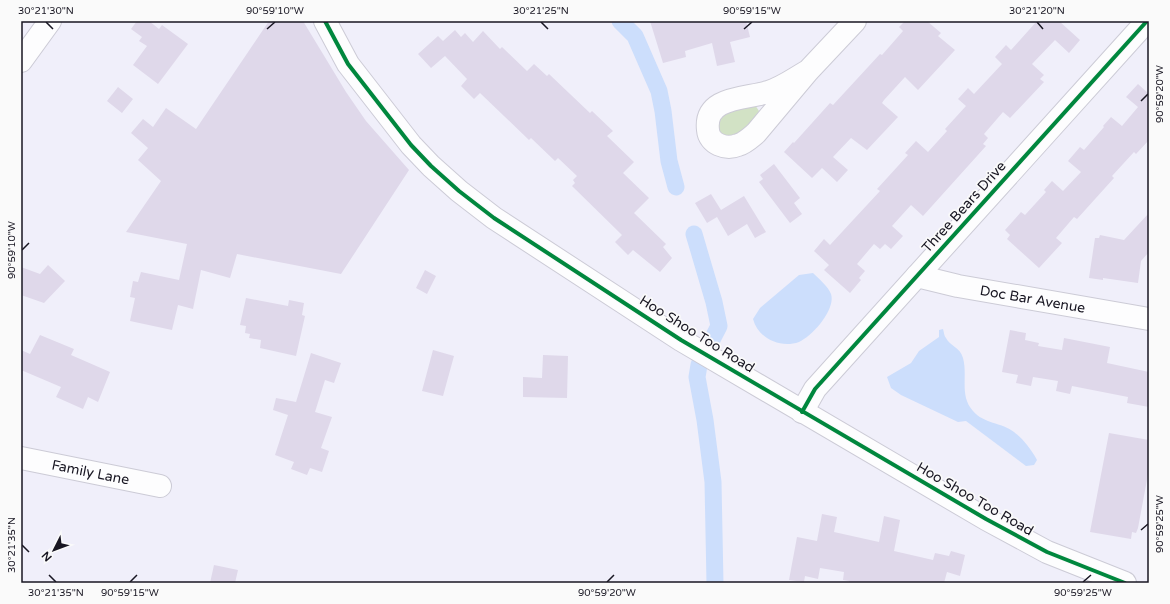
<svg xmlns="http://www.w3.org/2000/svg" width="1170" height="604" font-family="'Varela Round',sans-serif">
  <rect width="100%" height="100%" fill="#f0effa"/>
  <!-- green -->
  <path fill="#d2e2c5" d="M755,105L759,111C756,124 742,131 731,138L718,132L717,121L728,111Z"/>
  <!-- water -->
  <path fill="#ccdefc" d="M813,273C818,278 828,286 831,294C836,309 813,336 799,342C780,349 758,338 753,319L760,308L799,275Z
    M943,329C944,332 944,336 946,338C950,346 960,347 963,358C968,376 959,396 973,411C984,424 1001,422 1014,432C1023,439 1031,449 1037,460L1034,465L1026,466L966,421L958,422L901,395L891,388L887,377L911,363L919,351L939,337V330Z"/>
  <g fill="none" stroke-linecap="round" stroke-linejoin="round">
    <!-- canal -->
    <path stroke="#ccdefc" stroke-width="17" d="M620,21L635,36L659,91L663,111L669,161L676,187
      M694,234L714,302L719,326L699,365L697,377L705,420L713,482L715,583"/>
  </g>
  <!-- building -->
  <path fill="#dfd8ea" d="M137,21H149L159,29L162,25L188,44L158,84L133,65L147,46L139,41L142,37L131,29Z
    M269,21H303L346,92L366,121L409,170L341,274L237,254L230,278L201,270L193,309L178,305L172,330L130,321L135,298L130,297L133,281L138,282L141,272L179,280L187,244L126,232L161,181L138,160L148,148L131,133L143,119L153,127L166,108L196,129Z
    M650,21H746L750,37L730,42L735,62L717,66L712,43L685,51L686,57L663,63Z
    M905,21H927L941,33L938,36L955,50L918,90L905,77L884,100L882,103L898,117L867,150L851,138L833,157L848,170L837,182L822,168L812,178L784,152L793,142L794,143L830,103L833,105L880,54L882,55L903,31L899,27Z
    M1037,21H1059L1080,40L1069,53L1055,40L1032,64L1044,75L1040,79L1044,82L1010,118L1003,112L984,134L988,138L983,144L986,146L923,216L911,205L892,226L903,236L891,249L885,244L880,249L874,244L857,264L865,271L859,278L861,280L850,293L824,270L829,265L814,251L824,239L830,245L854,219L880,191L877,189L908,155L905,153L916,141L928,152L947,131L945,129L966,106L958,99L968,88L974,94L1002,64L995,57L1006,45L1011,50Z
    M455,30L461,37L465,33L473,42L483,31L500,49L502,47L527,71L534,64L547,76L549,74L590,113L592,111L613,131L607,136L634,162L623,173L649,198L634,213L666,244L663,247L672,258L660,272L633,250L628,255L615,242L622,235L572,186L575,183L573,180L577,176L558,158L555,161L531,138L529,140L480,93L474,99L461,86L467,79L445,56L431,68L418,54L438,36L443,41Z
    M1138,84L1149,94V140L1136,154L1134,152L1112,176L1114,178L1077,219L1074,217L1056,238L1062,243L1039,268L1007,239L1010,235L1005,230L1021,212L1025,215L1046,192L1044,190L1052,181L1063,191L1081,172L1068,161L1080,147L1084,150L1104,127L1103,126L1111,117L1122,126L1138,107L1126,97Z
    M118,87L133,99L122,113L107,101Z
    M774,164L800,198L794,203L802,214L790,223L759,182L763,179L760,175Z
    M711,194L721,210L744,196L766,232L755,238L747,224L728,236L717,217L707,223L695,203Z
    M1149,213V252L1141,261L1138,283L1103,278V280L1089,278L1095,238H1099L1100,235L1124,240Z
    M48,265L65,281L44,303L21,295V267L40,274Z
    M425,270L436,276L427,294L416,288Z
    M246,298L288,306L289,300L304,303L302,315L305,316L296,356L260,348L261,340L249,338L250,334L245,333L246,326L240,325Z
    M1010,330L1026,333L1025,340L1039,343L1038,346L1062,350L1064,338L1110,347L1107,363L1149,372V407L1127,403L1128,397L1072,386L1070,394L1056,391L1058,381L1033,377L1031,386L1016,383L1018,375L1002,372Z
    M40,335L74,349L71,355L110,372L98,402L88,397L83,409L56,397L61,387L21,370V350L30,354Z
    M433,350L454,356L443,396L422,391Z
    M311,353L341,363L334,383L325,380L315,412L332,417L321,448L329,451L322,472L310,468L307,475L291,469L294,462L275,455L288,415L273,410L276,398L296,402Z
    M543,355L568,356L567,398L523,397V377L542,378Z
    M1109,433L1149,440V469L1138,528L1136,533L1132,532L1131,539L1090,532Z
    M822,514L837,517L834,532L879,542L884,516L900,520L894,551L933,560L935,553L949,556L951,551L965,555L960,576L947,572L944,583H849V581L843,580L844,572L820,568L818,579L805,576L804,582L789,580L797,537L817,541Z
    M214,565L238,570L235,583H210Z"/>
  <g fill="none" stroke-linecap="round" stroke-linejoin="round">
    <!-- minor casing -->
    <g stroke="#cccbd6" stroke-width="24">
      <g id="minor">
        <path d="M325,21L348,64L411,145L431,166L459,191L494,218L681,340L986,519L1047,552L1125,583"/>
        <path d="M21,61L50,21"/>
        <path d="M808,71C795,78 782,88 768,92C746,99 704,96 708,130C709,144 726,150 738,145C745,143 750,138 756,133L808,71L855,21"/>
        <path id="s1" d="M917,276L958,286L1149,319"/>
        <path d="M802,412L815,389L1147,21"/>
        <path id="s2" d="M21,458L160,486"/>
      </g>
    </g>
    <!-- minor -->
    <use href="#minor" stroke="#fdfdfe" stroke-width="22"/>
    <!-- cycleway casing -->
    <g stroke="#fafafa" stroke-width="6">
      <path id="cycleway" d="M325,21L348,64L411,145L431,166L459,191L494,218L681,340L986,519L1047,552L1125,583
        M802,412L815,389L1147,21"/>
    </g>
    <!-- cycleway -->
    <use href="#cycleway" stroke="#00873e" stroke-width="4"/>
  </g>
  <!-- ticks -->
  <path fill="none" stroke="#181622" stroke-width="1.5" d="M46,22L53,29M541,22L548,29M1037,22L1043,29M267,29L275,22M744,29L752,22M1141,101L1148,94M22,250L29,243M1141,530L1148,524M22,545L29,552M49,575L56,582M130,582L137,575M607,582L614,575M1083,582L1091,575"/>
  <g text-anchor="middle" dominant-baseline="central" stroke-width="3.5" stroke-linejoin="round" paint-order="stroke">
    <!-- street labels -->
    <g font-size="14" fill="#181622" stroke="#fafafa">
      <text transform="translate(964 207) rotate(-48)">Three Bears Drive</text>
      <text stroke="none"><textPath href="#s1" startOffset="118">Doc Bar Avenue</textPath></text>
      <text transform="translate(697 334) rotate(32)">Hoo Shoo Too Road</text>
      <text stroke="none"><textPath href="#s2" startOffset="71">Family Lane</textPath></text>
      <text transform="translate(975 499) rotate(30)">Hoo Shoo Too Road</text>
    </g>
  </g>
  <!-- border -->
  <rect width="1170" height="604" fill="none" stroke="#fafafa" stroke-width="44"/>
  <!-- north arrow -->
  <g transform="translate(54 550) rotate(228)" stroke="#fafafa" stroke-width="3" paint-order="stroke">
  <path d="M0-3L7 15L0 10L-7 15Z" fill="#181622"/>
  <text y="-6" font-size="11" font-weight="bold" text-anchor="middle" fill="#181622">N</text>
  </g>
  <rect x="22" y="22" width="1126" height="560" fill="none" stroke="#181622" stroke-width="1.5"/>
  <g font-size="10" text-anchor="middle" fill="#181622">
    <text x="46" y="14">30°21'30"N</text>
    <text x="275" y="14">90°59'10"W</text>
    <text x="541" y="14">30°21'25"N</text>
    <text x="752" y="14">90°59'15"W</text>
    <text x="1037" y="14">30°21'20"N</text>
    <text transform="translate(1159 94) rotate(-90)" y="4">90°59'20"W</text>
    <text transform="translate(11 250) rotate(-90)" y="4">90°59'10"W</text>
    <text transform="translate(1159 524) rotate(-90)" y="4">90°59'25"W</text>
    <text transform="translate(11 545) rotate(-90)" y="4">30°21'35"N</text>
    <text x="56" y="596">30°21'35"N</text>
    <text x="130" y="596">90°59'15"W</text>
    <text x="607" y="596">90°59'20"W</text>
    <text x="1083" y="596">90°59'25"W</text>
  </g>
</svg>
